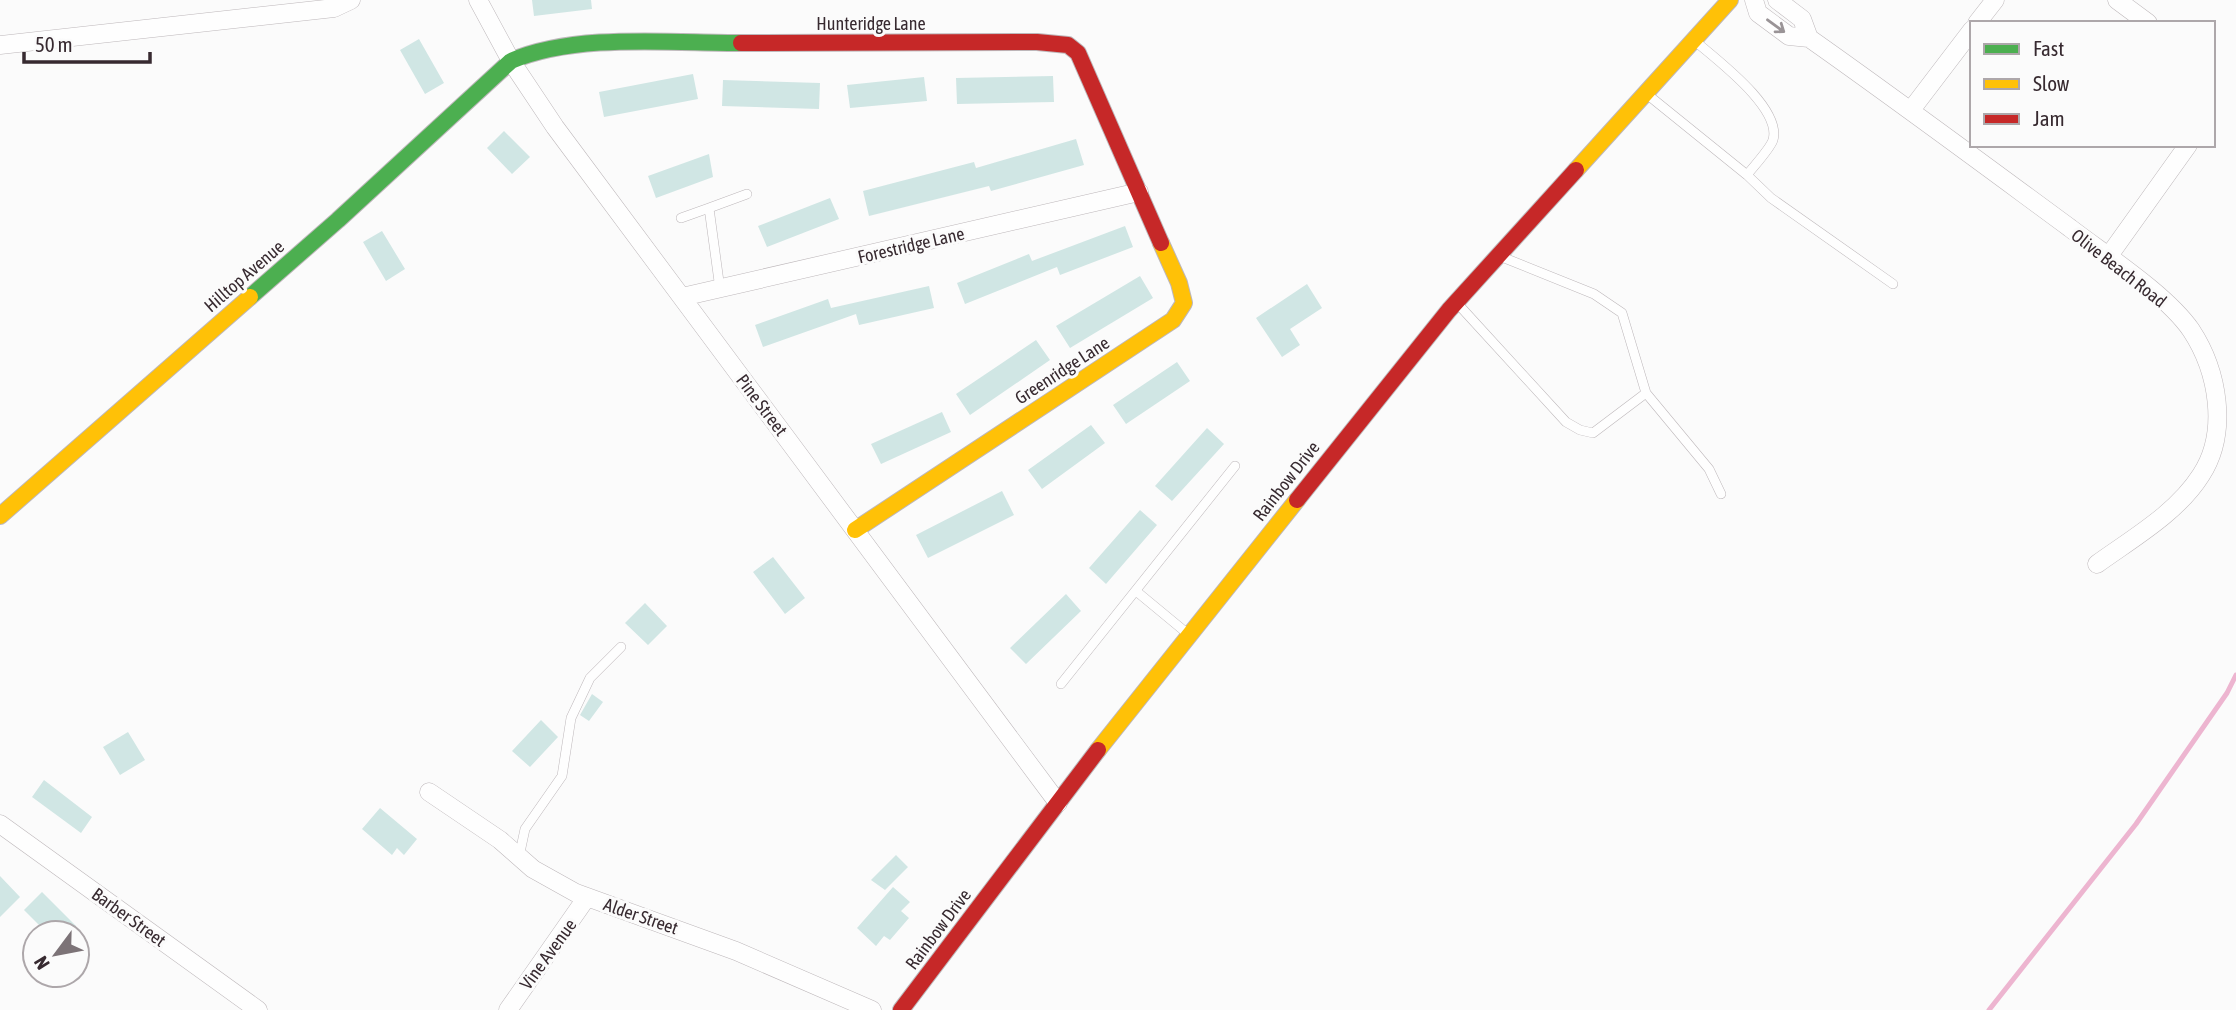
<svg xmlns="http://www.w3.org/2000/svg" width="2236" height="1010" font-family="'Asap Condensed',sans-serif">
  <rect width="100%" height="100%" fill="#fbfbfb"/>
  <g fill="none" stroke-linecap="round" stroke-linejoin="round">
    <!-- stream -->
    <path stroke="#edb5d0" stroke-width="5" d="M1989,1010L2136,824L2227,693L2236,675"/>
  </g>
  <!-- building -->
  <path fill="#d0e6e4" d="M532,0H591L592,9L534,16Z
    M419,39L444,83L425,94L400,50Z
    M693,74L698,99L604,117L599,92Z
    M1053,76L1054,102L957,104L956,78Z
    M924,77L927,101L850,108L847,85Z
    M723,80L820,83L819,109L722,106Z
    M504,131L530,157L512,174L487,148Z
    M1076,139L1084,165L991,191L989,186L869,216L863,191L974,162L976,168Z
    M709,154L713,177L656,198L648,176Z
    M830,198L839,219L767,247L758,226Z
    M1125,226L1133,247L1060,275L1057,267L965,304L957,283L1029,254L1032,261Z
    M382,231L405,269L386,281L363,242Z
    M1140,276L1153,298L1070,348L1056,326Z
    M1307,284L1322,308L1290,329L1300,345L1282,357L1256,318Z
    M929,286L934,308L859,325L856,314L763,347L755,325L828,299L831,308Z
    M1036,340L1050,360L970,415L956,394Z
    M1177,362L1190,381L1126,424L1113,405Z
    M942,412L951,432L881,464L871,444Z
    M1091,425L1105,443L1042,489L1028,470Z
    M1207,428L1224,444L1172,501L1155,486Z
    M1002,491L1014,515L928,558L916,535Z
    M1140,510L1157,525L1106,584L1089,568Z
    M773,557L805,598L785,614L753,572Z
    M1066,594L1081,611L1026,664L1010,648Z
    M645,603L667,626L648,645L625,623Z
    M592,694L603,702L589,721L580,715Z
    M541,720L558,737L530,767L512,751Z
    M128,732L145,760L120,775L103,747Z
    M44,780L92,817L81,833L32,797Z
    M380,808L417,839L404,855L397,848L392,855L362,829Z
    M896,855L908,867L885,890L871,880Z
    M0,876L20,897L0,917Z
    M893,887L910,902L901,911L909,918L890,940L884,936L876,946L857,928Z
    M42,892L76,926L69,933H47L24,910Z"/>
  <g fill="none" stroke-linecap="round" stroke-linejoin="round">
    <!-- lane casing -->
    <g stroke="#bdb7ba" stroke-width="10">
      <path id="lane" d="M1695,41C1717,60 1782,108 1773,140C1770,149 1753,167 1747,175
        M1648,95L1747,175L1771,198L1893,284
        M709,208L747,194
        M681,218L709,208L720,289
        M1502,257L1594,294L1622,313L1646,393L1709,469L1721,494
        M1457,303L1566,422L1580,430L1593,433L1646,393
        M1136,591L1188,634
        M1061,684L1235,466
        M519,857L525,829L562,776L571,718L590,678L621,647"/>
    </g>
    <!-- street casing -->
    <g stroke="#bdb7ba" stroke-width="19">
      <path id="street" d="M478,0L511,61L555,127L1058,803
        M1754,0L1758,13L1789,36L1809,38C1897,100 1983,164 2070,228C2105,255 2166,294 2191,330C2218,371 2229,432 2201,475C2177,513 2133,538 2097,564
        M1777,0L1802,19L1809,38
        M2117,0L2148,23
        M1977,23L1995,0
        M0,45L334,8L351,0
        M1911,110L1972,30
        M2108,257L2188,145
        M682,297L1139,192
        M429,792L500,840L533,869L576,893L736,951L872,1010
        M0,824L258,1010
        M508,1010L587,897"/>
    </g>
    <!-- fast casing -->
    <g stroke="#bdb7ba" stroke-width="18">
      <path id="fast" d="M250,297L338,220L511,61C576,33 670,43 741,43"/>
    </g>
    <!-- slow casing -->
    <g stroke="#bdb7ba" stroke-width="18">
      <path id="slow" d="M1576,170L1730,0
        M0,516L250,297
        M855,530L1173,320L1184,303L1179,283L1161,243
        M1098,750L1297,500"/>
    </g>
    <!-- jam casing -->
    <g stroke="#bdb7ba" stroke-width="18">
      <path id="jam" d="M741,43L1037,42L1068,45L1078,53L1161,243
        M1297,500L1449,310L1576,170
        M901,1010L1098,750"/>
    </g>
    <!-- lane -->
    <use href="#lane" stroke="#fefefe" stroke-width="9"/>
    <!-- street -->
    <use href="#street" stroke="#fefefe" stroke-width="18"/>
    <!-- fast -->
    <use href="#fast" stroke="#4caf50" stroke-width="16"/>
    <!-- slow -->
    <use href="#slow" stroke="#ffc107" stroke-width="16"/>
    <!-- jam -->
    <use href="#jam" stroke="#c62828" stroke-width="16"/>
  </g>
  <!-- one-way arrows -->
  <defs><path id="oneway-shaft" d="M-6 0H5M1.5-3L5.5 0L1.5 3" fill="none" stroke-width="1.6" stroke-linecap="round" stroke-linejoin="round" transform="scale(1.75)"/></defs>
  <use stroke="#9a9497" href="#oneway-shaft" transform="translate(1776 26) rotate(36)"/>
  <g text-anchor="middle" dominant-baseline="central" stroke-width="6" stroke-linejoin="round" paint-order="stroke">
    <!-- street labels -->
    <g font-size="18" fill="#372a30" stroke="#fbfbfb">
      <text x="871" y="23">Hunteridge Lane</text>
      <text transform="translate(911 245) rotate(-13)">Forestridge Lane</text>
      <text transform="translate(2119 268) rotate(38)">Olive Beach Road</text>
      <text transform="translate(244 276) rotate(-41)">Hilltop Avenue</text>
      <text transform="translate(1062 370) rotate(-33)">Greenridge Lane</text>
      <text transform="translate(762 405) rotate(53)">Pine Street</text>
      <text transform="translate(1286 481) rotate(-52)">Rainbow Drive</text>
      <text transform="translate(641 916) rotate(19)">Alder Street</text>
      <text transform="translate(129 917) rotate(36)">Barber Street</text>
      <text transform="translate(938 929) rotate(-53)">Rainbow Drive</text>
      <text transform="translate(548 954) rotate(-54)">Vine Avenue</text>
    </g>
  </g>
  <!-- legend -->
  <rect x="1970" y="21" width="245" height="126" fill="#fbfbfb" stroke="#ada7aa" stroke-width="2"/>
  <rect x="1984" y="44" width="35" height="10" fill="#4caf50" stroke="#ada7aa" stroke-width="2"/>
  <text x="2033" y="56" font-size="21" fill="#372a30">Fast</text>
  <rect x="1984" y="79" width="35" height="10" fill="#ffc107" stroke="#ada7aa" stroke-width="2"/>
  <text x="2033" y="91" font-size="21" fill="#372a30">Slow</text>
  <rect x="1984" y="114" width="35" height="10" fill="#c62828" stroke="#ada7aa" stroke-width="2"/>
  <text x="2033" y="126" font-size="21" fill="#372a30">Jam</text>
  <!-- north arrow -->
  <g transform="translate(56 954) rotate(238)"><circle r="33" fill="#fbfbfb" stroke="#ada7aa" stroke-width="2"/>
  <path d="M0-5L12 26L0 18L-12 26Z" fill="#7c7377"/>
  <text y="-10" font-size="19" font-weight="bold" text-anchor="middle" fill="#372a30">N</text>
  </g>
  <!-- scale -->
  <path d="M24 52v10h126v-10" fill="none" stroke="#372a30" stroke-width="3.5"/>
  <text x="35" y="52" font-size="21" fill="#372a30" stroke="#fbfbfb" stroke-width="5" paint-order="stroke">50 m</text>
</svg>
